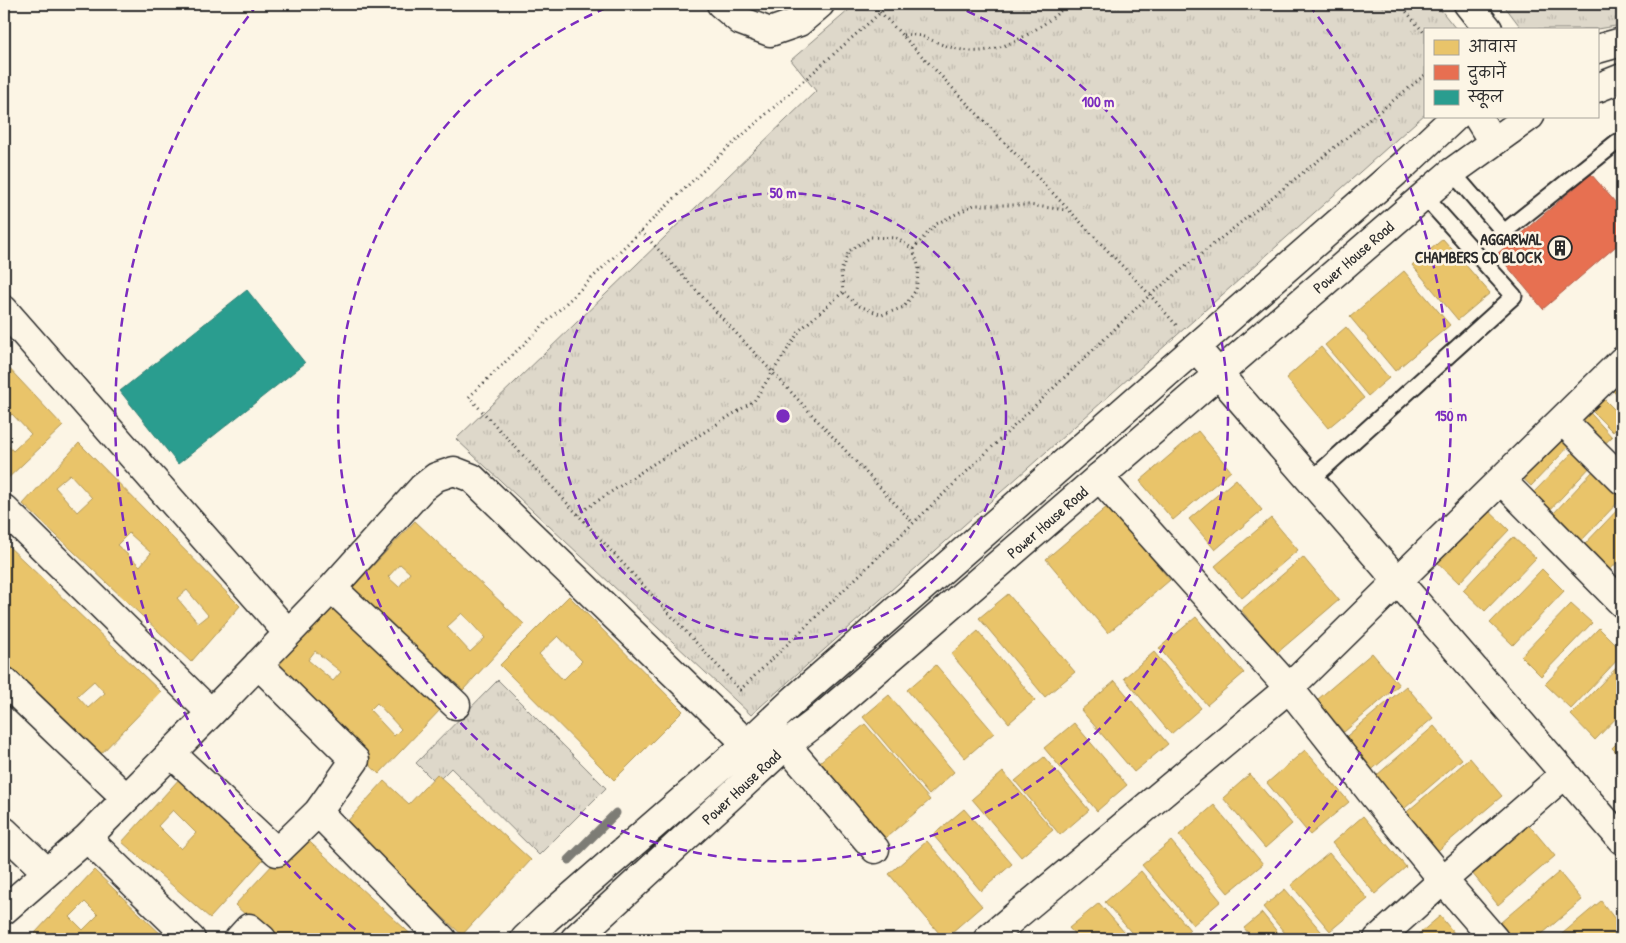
<svg xmlns="http://www.w3.org/2000/svg" width="1626" height="943" font-family="'Patrick Hand','Playpen Sans Deva',sans-serif">
  <defs>
    <pattern id="grass-tufts" width="24" height="20" patternUnits="userSpaceOnUse" patternTransform="scale(1.25)"><rect width="24" height="20" fill="#ded8ca"/><path d="M3 7l-1-3M5 7V3M7 7l1-3M15 17l-1-3M17 17v-4M19 17l1-3" fill="none" stroke="#bfbaae"/></pattern>
  </defs>
  <rect width="100%" height="100%" fill="#fcf5e5"/>
  <filter id="ink" filterUnits="userSpaceOnUse"><feTurbulence type="fractalNoise" baseFrequency=".02" numOctaves="2"/><feDisplacementMap in="SourceGraphic" scale="10" xChannelSelector="R" yChannelSelector="G"/><feConvolveMatrix kernelMatrix="1 2 1 2 8 2 1 2 1" color-interpolation-filters="sRGB"/></filter>
  <g filter="url(#ink)">
    <!-- grass -->
    <path fill="url(#grass-tufts)" stroke="#84827a" d="M856,4H1436L1456,29H1425V114L751,715L456,439L816,91L791,60Z
      M1503,4H1622V25L1597,29H1522Z
      M498,680L606,788L539,855L451,768L436,783L416,763Z"/>
    <!-- homes -->
    <path fill="#e9c46a" stroke="#b09657" fill-rule="evenodd" d="M1443,239L1490,293L1458,320L1412,265Z
      M1404,271L1450,325L1395,371L1350,317Z
      M1346,327L1389,378L1368,396L1325,345Z
      M1321,347L1364,398L1328,428L1286,378Z
      M4,363L63,426L4,482V441L13,451L31,434L12,414L4,422Z
      M1622,368V401L1606,383Z
      M1600,395L1622,417V423L1613,432L1588,407Z
      M1583,405L1612,437L1599,449L1570,418Z
      M1560,427L1574,441L1531,486L1516,472Z
      M1198,431L1231,471L1173,520L1140,481Z
      M79,443L240,606L191,662L23,504ZM70,474L92,498L77,512L55,487ZM129,533L151,553L140,566L117,545ZM187,590L208,615L198,623L177,598Z
      M1577,448L1593,464L1549,511L1532,494Z
      M1594,470L1622,498L1581,541L1553,514Z
      M1236,479L1262,510L1215,550L1189,519Z
      M1483,505L1509,530L1459,583L1432,557Z
      M1622,505V557L1608,572L1582,547Z
      M1108,506L1170,580L1108,633L1046,559Z
      M1271,518L1298,550L1242,598L1215,566Z
      M415,521L524,624L463,690L353,587ZM400,564L410,573L399,587L388,577ZM462,613L485,638L470,652L447,627Z
      M1513,537L1536,558L1485,611L1463,590Z
      M4,542L161,692L95,760L4,667ZM94,681L105,693L88,708L77,696Z
      M1303,557L1339,600L1277,653L1241,610Z
      M1542,569L1564,591L1513,645L1490,623Z
      M1008,594L1075,672L1045,697L979,618Z
      M569,596L683,711L614,780L500,665ZM558,636L582,661L563,680L539,654Z
      M333,603L442,708L379,774L270,669ZM315,651L341,672L333,681L308,660ZM377,703L401,729L394,736L370,710Z
      M1571,604L1592,623L1541,676L1521,656Z
      M1196,617L1244,673L1207,705L1159,648Z
      M1599,628L1622,651V655L1571,709L1545,684Z
      M978,631L1035,700L1009,723L951,654Z
      M1154,652L1201,708L1171,734L1124,678Z
      M1372,653L1399,685L1344,732L1317,700Z
      M1622,662V712L1595,740L1571,715Z
      M936,665L994,733L965,758L907,690Z
      M1115,681L1168,744L1134,772L1081,710Z
      M1406,686L1433,718L1368,773L1341,741Z
      M889,695L954,772L929,795L863,717Z
      M1074,723L1127,785L1097,811L1044,748Z
      M865,724L930,800L881,842L816,765Z
      M1434,726L1462,759L1398,814L1370,781Z
      M1622,738V758L1612,748Z
      M1305,750L1349,802L1310,835L1267,783Z
      M1044,757L1089,810L1060,835L1015,781Z
      M1470,758L1502,796L1434,854L1402,816Z
      M1003,772L1053,830L1021,857L972,799Z
      M437,774L531,860L462,935L344,825L384,781L409,804Z
      M1250,774L1292,824L1265,848L1223,798Z
      M181,777L269,853L210,918L122,842ZM173,810L196,833L181,849L158,826Z
      M1214,805L1263,864L1228,893L1179,835Z
      M964,809L1012,864L981,891L933,835Z
      M1363,816L1406,867L1375,894L1332,843Z
      M1529,825L1555,856L1498,905L1472,873Z
      M301,834L416,939H272L235,905Z
      M927,841L982,906L944,939L889,874Z
      M1171,841L1221,901L1193,925L1142,865Z
      M4,848L13,856L4,866Z
      M1329,853L1368,899L1330,931L1291,885Z
      M94,870L166,939H41L35,933ZM85,902L98,915L83,930L70,917Z
      M1141,871L1190,930L1180,939H1137L1105,902Z
      M1559,872L1582,900L1536,939H1514L1500,923Z
      M1285,889L1326,937L1323,939H1290L1263,907Z
      M1601,901L1622,928L1609,939H1556Z
      M1099,903L1130,939H1079L1069,928Z
      M1262,913L1283,939H1253L1244,928Z
      M1440,916L1459,939H1413Z"/>
    <!-- shops -->
    <path fill="#e76f51" stroke="#af5b46" d="M1591,174L1622,210V241L1543,309L1497,254Z"/>
    <!-- schools -->
    <path fill="#2a9d8f" stroke="#2a7b71" d="M247,290L305,363L178,464L120,391Z"/>
    <g fill="none" stroke-linecap="round" stroke-linejoin="round">
      <!-- stream -->
      <path stroke="#7d7b74" stroke-width="9" d="M569,860L616,813"/>
      <!-- service casing -->
      <g stroke="#2b2b2b" stroke-width="19">
        <path id="service" d="M1452,172L1504,232L1617,142
          M1311,480L1514,296L1424,196"/>
      </g>
      <!-- minor casing -->
      <g stroke="#2b2b2b" stroke-width="31">
        <path id="minor" d="M721,4L741,21L770,32L799,22L820,4
          M1468,4L1488,29
          M4,310L288,633
          M1196,348L1622,840
          M1562,420L1622,480
          M1099,477L1289,688L1375,797L1443,880L1494,939
          M1501,480L1622,603
          M4,509L211,713
          M332,588L456,705
          M4,681L126,798
          M768,728L786,745L875,849
          M171,753L277,852L318,812L355,760L258,664
          M318,812L442,939
          M4,831L47,872
          M87,838L191,939
          M4,910L87,838L211,713L332,588L422,488L436,477L454,471L472,478L747,744L761,762
          M239,939L249,928L262,939
          M988,939L1289,688L1622,361
          M1378,939L1443,880L1565,774"/>
      </g>
      <!-- tertiary casing -->
      <g stroke="#2b2b2b" stroke-width="31">
        <path id="tertiary" d="M1597,49L1622,42
          M1597,88L1622,78
          M1477,116L1493,142
          M525,939L547,918L747,744L794,700L1405,164L1456,116
          M575,939L786,745L815,723L1424,196L1452,172L1530,116"/>
      </g>
      <!-- path -->
      <path stroke="#2b2b2b" stroke-width="3" stroke-dasharray="1 4" stroke-linecap="butt" d="M890,4L709,165L469,397L740,690L1150,295L1425,75
        M1400,4L1425,34
        M880,12L1150,295L1177,326
        M903,35C926,33 930,42 950,47C959,50 973,52 981,51C1012,48 1046,25 1068,4
        M641,231L913,523
        M913,249L936,224L974,205H1028L1066,210
        M578,514L650,466L754,401L800,330L843,292L841,271L849,251L871,237L896,238L913,249L919,268L916,290L904,307L882,315L857,305L843,292"/>
      <!-- service -->
      <use href="#service" stroke="#fcf5e5" stroke-width="15"/>
      <!-- minor -->
      <use href="#minor" stroke="#fcf5e5" stroke-width="28"/>
      <!-- tertiary -->
      <use href="#tertiary" stroke="#fcf5e5" stroke-width="28"/>
    </g>
  </g>
  <!-- distance rings -->
  <g fill="none" stroke="#7b2cbf" stroke-width="2.5" stroke-dasharray="9 6">
    <circle cx="783" cy="416" r="223"/>
    <path d="M953 5A445 445 0 1 1 613 5"/>
    <path d="M367 939A668 668 0 0 1 257 5M1309 5A668 668 0 0 1 1199 939"/>
  </g>
  <!-- icons -->
  <defs>
    <g id="building-ring" transform="scale(1.25)"><circle r="9.5" fill="#fcf5e5" stroke="#2b2b2b" stroke-width="1.5"/><path d="M-4-6H4V6H1V3H-1V6H-4ZM-2.5-4.3h1.7v1.8h-1.7ZM.8-4.3h1.7v1.8H.8ZM-2.5-1h1.7V.8h-1.7ZM.8-1h1.7V.8H.8Z" fill="#2b2b2b"/></g>
  </defs>
  <g fill-rule="evenodd">
    <use href="#building-ring" x="1560" y="248"/>
  </g>
  <g text-anchor="middle" dominant-baseline="central" stroke-width="5" stroke-linejoin="round" paint-order="stroke">
    <!-- poi labels -->
    <g font-size="16" font-weight="bold" fill="#2b2b2b" stroke="#fcf5e5" text-anchor="end">
      <text x="1542" y="239">AGGARWAL<tspan x="1542" dy="18">CHAMBERS CD BLOCK</tspan></text>
    </g>
    <!-- street labels -->
    <g font-size="16" fill="#2b2b2b" stroke="#fcf5e5">
      <text transform="translate(1353 257) rotate(-41)">Power House Road</text>
      <text transform="translate(1047 522) rotate(-41)">Power House Road</text>
      <text transform="translate(741 787) rotate(-43)">Power House Road</text>
    </g>
  </g>
  <circle cx="783" cy="416" r="8" fill="#7b2cbf" stroke="#fcf5e5" stroke-width="2.5"/>
  <g font-size="15" text-anchor="middle" font-weight="bold" fill="#7b2cbf" stroke="#fcf5e5" stroke-width="5" stroke-linejoin="round" paint-order="stroke">
    <text x="1098" y="107">100 m</text>
    <text x="783" y="198">50 m</text>
    <text x="1451" y="421">150 m</text>
  </g>
  <!-- margin -->
  <rect width="1626" height="943" fill="none" stroke="#fcf5e5" stroke-width="20"/>
  <rect x="10" y="10" width="1606" height="923" fill="none" stroke="#2b2b2b" stroke-width="2" filter="url(#ink)"/>
  <!-- legend -->
  <rect x="1424" y="28" width="175" height="90" fill="#fcf5e5" stroke="#a8a49b"/>
  <rect x="1434" y="40" width="25" height="15" fill="#e9c46a" stroke="#a8a49b"/>
  <text x="1468" y="52" font-size="15" fill="#2b2b2b">आवास</text>
  <rect x="1434" y="65" width="25" height="15" fill="#e76f51" stroke="#a8a49b"/>
  <text x="1468" y="78" font-size="15" fill="#2b2b2b">दुकानें</text>
  <rect x="1434" y="90" width="25" height="15" fill="#2a9d8f" stroke="#a8a49b"/>
  <text x="1468" y="102" font-size="15" fill="#2b2b2b">स्कूल</text>
</svg>
